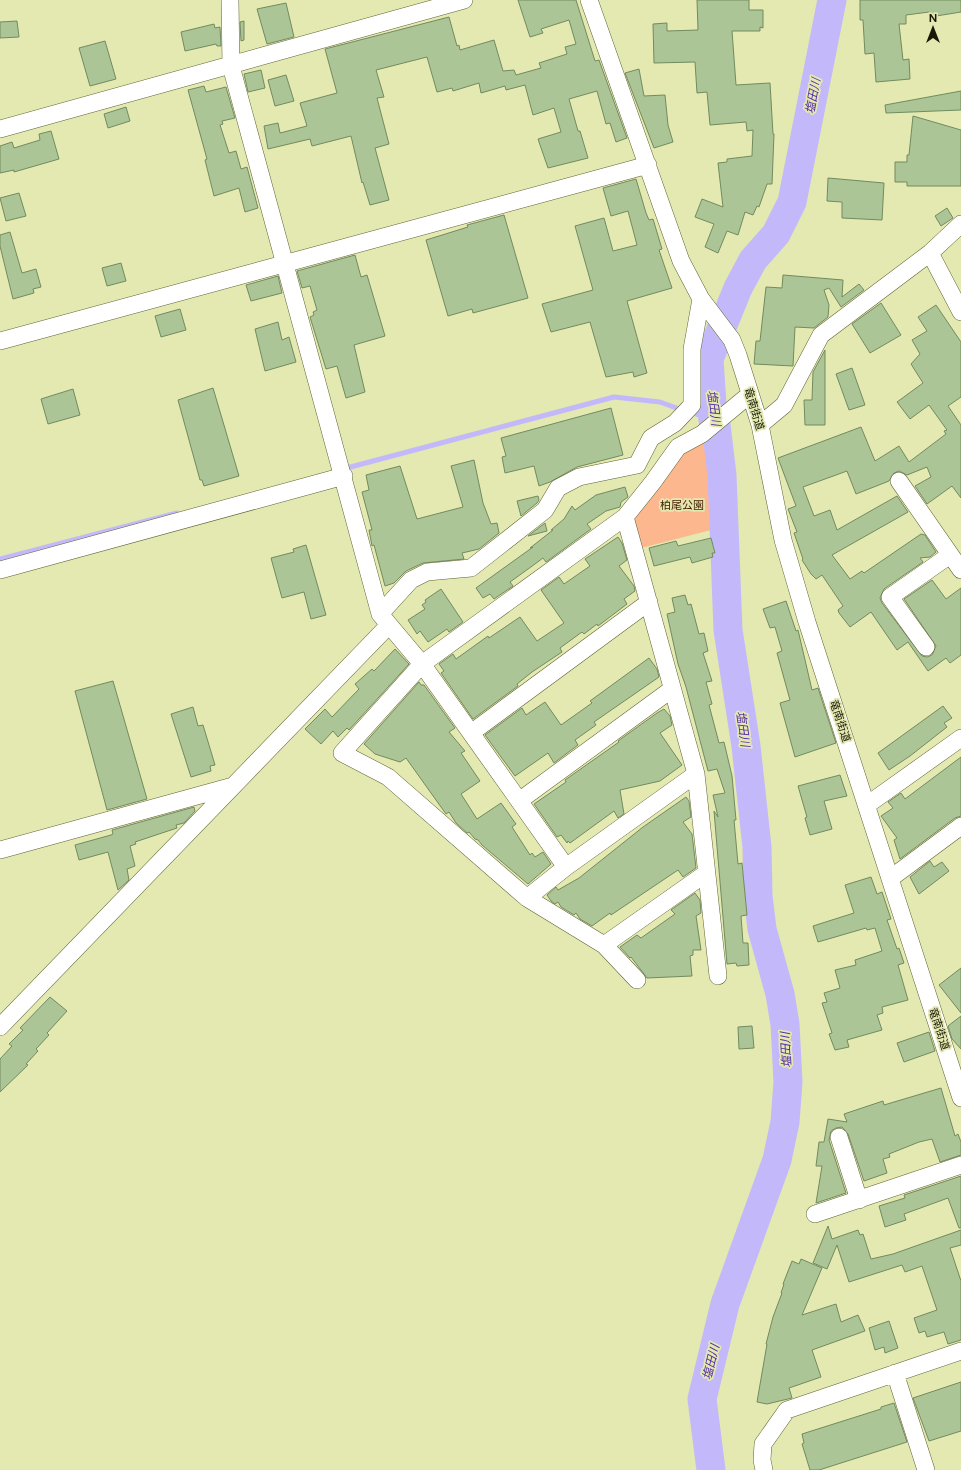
<svg xmlns="http://www.w3.org/2000/svg" width="961" height="1470" font-family="Figtree,'Noto Sans JP',sans-serif">
  <rect width="100%" height="100%" fill="#e4e8b1"/>
  <!-- green -->
  <path fill="#fcb78f" d="M710,438L715,529L641,548L631,519L681,452Z"/>
  <g fill="none" stroke-linecap="round" stroke-linejoin="round">
    <!-- stream -->
    <path stroke="#c3b9fa" stroke-width="5" d="M690,412L713,420
      M343,469L614,397L660,402L682,410
      M0,559L177,513"/>
    <!-- river -->
    <path stroke="#c3b9fa" stroke-width="29" d="M711,1470L702,1399L725,1304L777,1160L785,1122L788,1082L785,1024L780,994L762,929L758,896L757,847L746,746L728,630L722,475L716,425L713,420L709,359L738,288L753,260L776,234L792,202L832,0"/>
  </g>
  <!-- building -->
  <path fill="#abc596" stroke="#728b5e" d="M518,0H576L595,61L599,60L627,138L616,142L610,123L606,124L597,91L569,99L578,131H580L588,158L548,168L538,139L561,132L554,108L533,115L525,85L506,90L505,86L481,93L479,83L453,91L452,88L437,92L427,57L376,70L384,97L377,98L389,144L375,148L389,200L370,205L363,182L362,183L351,136L312,146L310,139L268,149L264,126L278,123L280,133L307,126L300,103L337,93L325,49L449,17L457,46L459,45L460,50L494,40L503,71L514,70L516,75L541,68L539,63L567,54L565,47L576,44L569,20L541,29L543,33L530,37Z
    M697,0H749V10H763V28L760,27V31H732L736,85L770,83L773,134H774L772,184H767L759,207L757,206L753,215L745,212L738,235L727,231L718,253L705,247L714,224L695,217L702,199L723,207L718,163L727,162V159L752,156L753,130L747,131L746,122L710,125L707,92L697,93L695,62L654,63L653,24L667,23V31L698,30Z
    M860,0H961V12L930,17L929,12L906,15V24H899L903,60L909,59L910,79L876,82L874,53L865,54L863,20H860Z
    M286,3L294,37L267,44L257,9Z
    M17,21L19,37L0,38V22Z
    M244,21V40L241,41L240,22Z
    M214,24L215,28L220,27L221,46H217L216,44L185,51L181,32Z
    M105,41L116,79L90,86L79,48Z
    M639,69L644,96L665,95L668,125L673,142L654,148L625,73Z
    M261,70L265,88L248,92L244,74Z
    M286,75L294,101L275,106L268,80Z
    M204,86L206,92L226,87L235,118L222,121L223,124L220,125L229,153L236,151L241,169L247,167L258,208L245,212L239,188L214,196L205,160L207,159L188,90Z
    M961,91V110L886,113L885,105Z
    M126,107L130,121L108,128L104,114Z
    M913,116L961,130V186H907V182H895V162H907V155H909Z
    M51,131L59,159L14,172V170L0,173V146L12,142L14,148L40,140L39,134Z
    M828,178L884,183L882,220L842,218V202L827,201Z
    M636,179L646,213L649,220L653,219L662,249L659,250L672,288L627,301L647,373L634,377L633,372L606,377L590,322L551,332L542,304L593,290L575,226L604,218L613,251L637,245L628,211L611,216L603,188Z
    M19,193L26,216L6,221L0,198Z
    M947,208L953,218L941,226L935,216Z
    M504,215L528,298L473,313L472,309L448,316L426,240L468,227L467,225Z
    M10,232L22,273L36,269L41,287L33,289L34,293L13,299L0,246V235Z
    M355,255L361,277L367,275L385,336L354,345L365,392L346,398L337,366L326,369L310,317L314,315L313,312L317,310L310,286L302,288L297,271Z
    M121,263L126,281L107,286L102,268Z
    M783,275L843,280L842,297L859,284L864,290L841,307L829,288L824,290L829,305L828,317L814,328L795,327L793,366L754,364L756,341H760L766,287L782,288Z
    M278,276L282,293L251,301L246,285Z
    M881,303L901,335L870,353L852,324Z
    M936,305L961,342V397L948,406L961,425V498L952,486L927,504L915,486L931,477L927,467L907,475L899,471L894,473L889,481L856,494L847,471L803,487L814,516L830,510L837,530L897,496L908,512L832,555L850,579L862,571L864,573L921,534L925,535L936,552L930,557L920,558L923,562L884,589L880,598L882,603L922,656L927,657L932,655L936,646L904,599L932,580L946,599L961,588V655L950,663L946,658L928,671L908,642L897,650L871,612L850,627L839,613L838,610L843,606L822,575L816,579L811,574L802,560L803,559L794,533L797,532L788,509L796,506L778,458L861,427L875,461L899,446L909,462L946,434L944,431L947,430L929,405L910,419L897,402L923,383L911,364L920,354L912,340L927,331L918,317Z
    M180,309L186,330L161,337L155,316Z
    M278,322L282,340L289,337L296,362L265,371L255,329Z
    M825,350V425H805L804,400H812L813,372Z
    M852,368L865,405L849,410L836,374Z
    M213,388L239,476L204,486L202,480H200L178,400Z
    M73,389L80,415L48,424L41,399Z
    M611,408L623,455L577,467L550,482L539,486L534,466L505,473L502,457L506,456L501,438Z
    M474,460L483,503L491,524L497,523L499,533L479,549L462,553L464,559L423,563L406,571L394,583L385,586L374,545L372,546L369,530H372L362,492L369,490L366,475L400,466L417,519L463,507L451,466Z
    M625,487L628,497L621,502L620,507L606,511L587,524L591,529L546,562L543,558L535,564L510,582L513,586L494,599L490,594L483,598L476,588L533,547L530,548L553,530H551L564,519L572,506L575,510L596,495Z
    M538,496L539,500L537,503L521,516L517,501Z
    M545,523L547,531L528,536Z
    M618,537L622,543L627,560L619,566L634,586L635,591L624,599L627,604L598,626L597,624L584,634L582,632L560,648L562,652L532,672L517,684L518,686L473,719L441,673L444,671L439,664L453,654L456,659L488,636L489,638L520,617L537,641L564,623L541,590L559,577L564,584L590,566L585,559Z
    M711,538L715,553H712L713,557L692,563L690,557L654,566L649,548L676,541L678,546Z
    M306,545L326,615L311,619L304,592L282,598L271,558L294,552L293,549Z
    M441,589L463,622L449,632L447,629L428,642L420,631L417,634L408,620L425,609L422,605L426,602L425,600Z
    M685,595L688,605L691,604L699,634L704,633L708,651L703,653L712,681L706,682L712,704L709,705L719,743L724,742L732,776L736,820H734L738,864L742,863L747,915L741,916L743,943H748L749,965L737,966L736,963L727,964L714,811L718,817L713,795L725,793L717,769L708,771L686,687L678,664L667,614L675,612L672,598Z
    M786,601L796,631L798,630L812,690L818,688L836,743L795,757L780,703L790,700L777,653L782,651L775,627L770,628L763,609Z
    M395,649L409,664L349,730L347,728L338,737L333,731L321,744L305,729L325,709L332,717L359,689L355,684L372,669L374,671Z
    M649,658L657,669L659,677L594,722L596,725L575,740L578,745L554,763L548,753L515,776L485,735L522,708L526,715L545,702L561,725L592,703L590,701Z
    M113,681L147,799L107,810L75,691Z
    M419,682L421,685H424L455,728L449,732L465,751L461,753L480,781L461,794L477,819L501,803L516,824L512,827L530,855L532,853L535,857L543,852L551,864L528,884L482,845L478,840L475,839L469,832L467,833L456,823L449,812L446,814L406,758L400,762L375,754L364,744Z
    M943,706L952,718L944,723L947,727L910,756L889,770L878,753Z
    M193,707L198,726L203,725L215,765L210,766L211,771L191,777L171,714Z
    M664,709L670,716L672,725L660,733L682,765L660,781L620,790L624,814L618,818L614,811L570,843L568,841L567,843L561,835L557,837L534,804L566,782L565,780L619,742L618,741L657,713Z
    M961,757V816L955,818L900,859L894,840L897,838L881,816L893,808L888,802L901,793L905,799Z
    M840,775L847,796L824,801L832,829L810,835L805,818L807,817L798,786Z
    M686,797L689,801L691,817L683,822L692,834L696,868L683,877L678,870L611,915L610,913L592,926L580,919L576,913L574,915L561,907L558,902L555,904L551,901L547,895L556,887L558,890L579,878L643,827Z
    M194,807L195,811L184,823L176,825L177,828L135,842L136,844L130,846L135,866L127,869L129,880L118,890L108,852L79,860L75,845L111,835L113,834L112,830Z
    M930,861L934,867L942,862L949,871L919,894L910,877Z
    M871,877L877,894L882,892L891,919L887,920L897,949L899,948L904,963L898,965L908,1000L882,1007L883,1013L877,1015L882,1030L847,1040L849,1047L835,1050L829,1034L832,1033L822,1003L827,1002L824,993L840,988L835,970L856,965L855,960L882,951L875,928L867,930L866,928L818,942L813,926L854,913L845,885Z
    M695,893L700,900L701,913L696,916L701,950H693V955L690,956L692,976L647,978L631,957L630,958L620,947L637,935L641,938L675,914L671,910Z
    M961,968V1013L939,985Z
    M50,997L67,1011L47,1033L49,1035L36,1049L38,1051L26,1064L28,1065L0,1092V1059L12,1046L9,1044L23,1030L20,1028Z
    M961,1016V1049L952,1039L948,1026Z
    M752,1026L754,1048L739,1049L738,1027Z
    M929,1032L935,1051L904,1062L897,1043Z
    M941,1088L955,1136L958,1134L961,1142V1155L940,1162L932,1139L919,1142L889,1154L890,1157L883,1159L887,1173L864,1181L848,1134L842,1127L836,1128L831,1131L829,1140L846,1193L816,1203L822,1166H816L819,1142H824L828,1119L847,1122L844,1114L883,1101L884,1105Z
    M961,1176V1228H959L948,1198L904,1214L906,1220L885,1227L879,1206L905,1198L904,1195Z
    M828,1226L832,1239L858,1230L860,1235L863,1234L871,1259L893,1254L961,1230V1245L950,1248L961,1281V1340L948,1344L944,1332L927,1337L925,1331L919,1333L914,1318L937,1310L922,1266L905,1272L902,1265L849,1282L837,1245L827,1269L813,1263Z
    M801,1259L822,1268L802,1315L836,1304L841,1322L858,1315L865,1331L812,1350L821,1377L789,1388L792,1398L767,1404L757,1402L767,1344H766L773,1317L782,1293H781L784,1284H783L792,1261L799,1264Z
    M889,1321L898,1348L885,1353L884,1347L875,1350L869,1328Z
    M961,1382V1431L929,1441L913,1398Z
    M894,1403L907,1442L819,1470H810L802,1444L804,1443L802,1434L881,1409V1407Z"/>
  <g fill="none" stroke-linecap="round" stroke-linejoin="round">
    <!-- street casing -->
    <g stroke="#606331" stroke-width="18">
      <path id="street" d="M230,0L231,66L380,614L422,664L566,867L696,774L625,517L653,482L678,447L702,434L749,395
        M589,0L681,261L701,299L732,340L738,355L760,425L783,540L807,622L961,1098
        M0,129L464,0
        M930,253L961,312
        M0,341L648,165
        M760,425L784,405L821,335L930,253L961,224
        M899,481L961,570
        M625,517L422,664L342,753L388,777L527,898L604,945L637,980
        M0,570L344,476
        M380,614L411,580L427,572L471,568L545,510L558,488L579,477L637,465L651,438L675,423L692,405V349L701,299
        M926,647L890,597L950,555
        M471,733L649,602
        M696,774L718,976
        M519,801L672,689
        M867,805L961,738
        M0,850L233,786
        M891,878L961,826
        M527,898L566,867
        M604,945L705,874
        M0,1027L389,625
        M839,1137L859,1200
        M815,1214L961,1165
        M895,1373L926,1470
        M764,1470L762,1460L763,1444L787,1410L961,1351"/>
    </g>
    <!-- street -->
    <use href="#street" stroke="#fff" stroke-width="17"/>
  </g>
  <g text-anchor="middle" dominant-baseline="central" stroke-width="3.5" stroke-linejoin="round" paint-order="stroke">
    <!-- street labels -->
    <g font-size="11" fill="#181905" stroke="#e4e8b1">
      <text transform="translate(754 409) rotate(73)">竜南街道</text>
      <text transform="translate(840 721) rotate(72)">竜南街道</text>
      <text transform="translate(939 1029) rotate(72)">竜南街道</text>
    </g>
    <!-- park labels -->
    <g font-size="11" fill="#482003" stroke="#e4e8b1">
      <text x="682" y="505">柏尾公園</text>
    </g>
    <!-- water labels -->
    <g font-size="12" font-style="italic" fill="#542ca6" stroke="#e4e8b1">
      <text transform="translate(813 96) rotate(-79)">塩田川</text>
      <text transform="translate(714 408) rotate(82)">塩田川</text>
      <text transform="translate(743 729) rotate(82)">塩田川</text>
      <text transform="translate(786 1050) rotate(-93)">塩田川</text>
      <text transform="translate(711 1362) rotate(-76)">塩田川</text>
    </g>
  </g>
  <!-- north arrow -->
  <g transform="translate(933 28)" stroke="#e4e8b1" stroke-width="3" paint-order="stroke">
  <path d="M0-3L7 15L0 10L-7 15Z" fill="#181905"/>
  <text y="-6" font-size="11" font-weight="bold" text-anchor="middle" fill="#181905">N</text>
  </g>
</svg>
